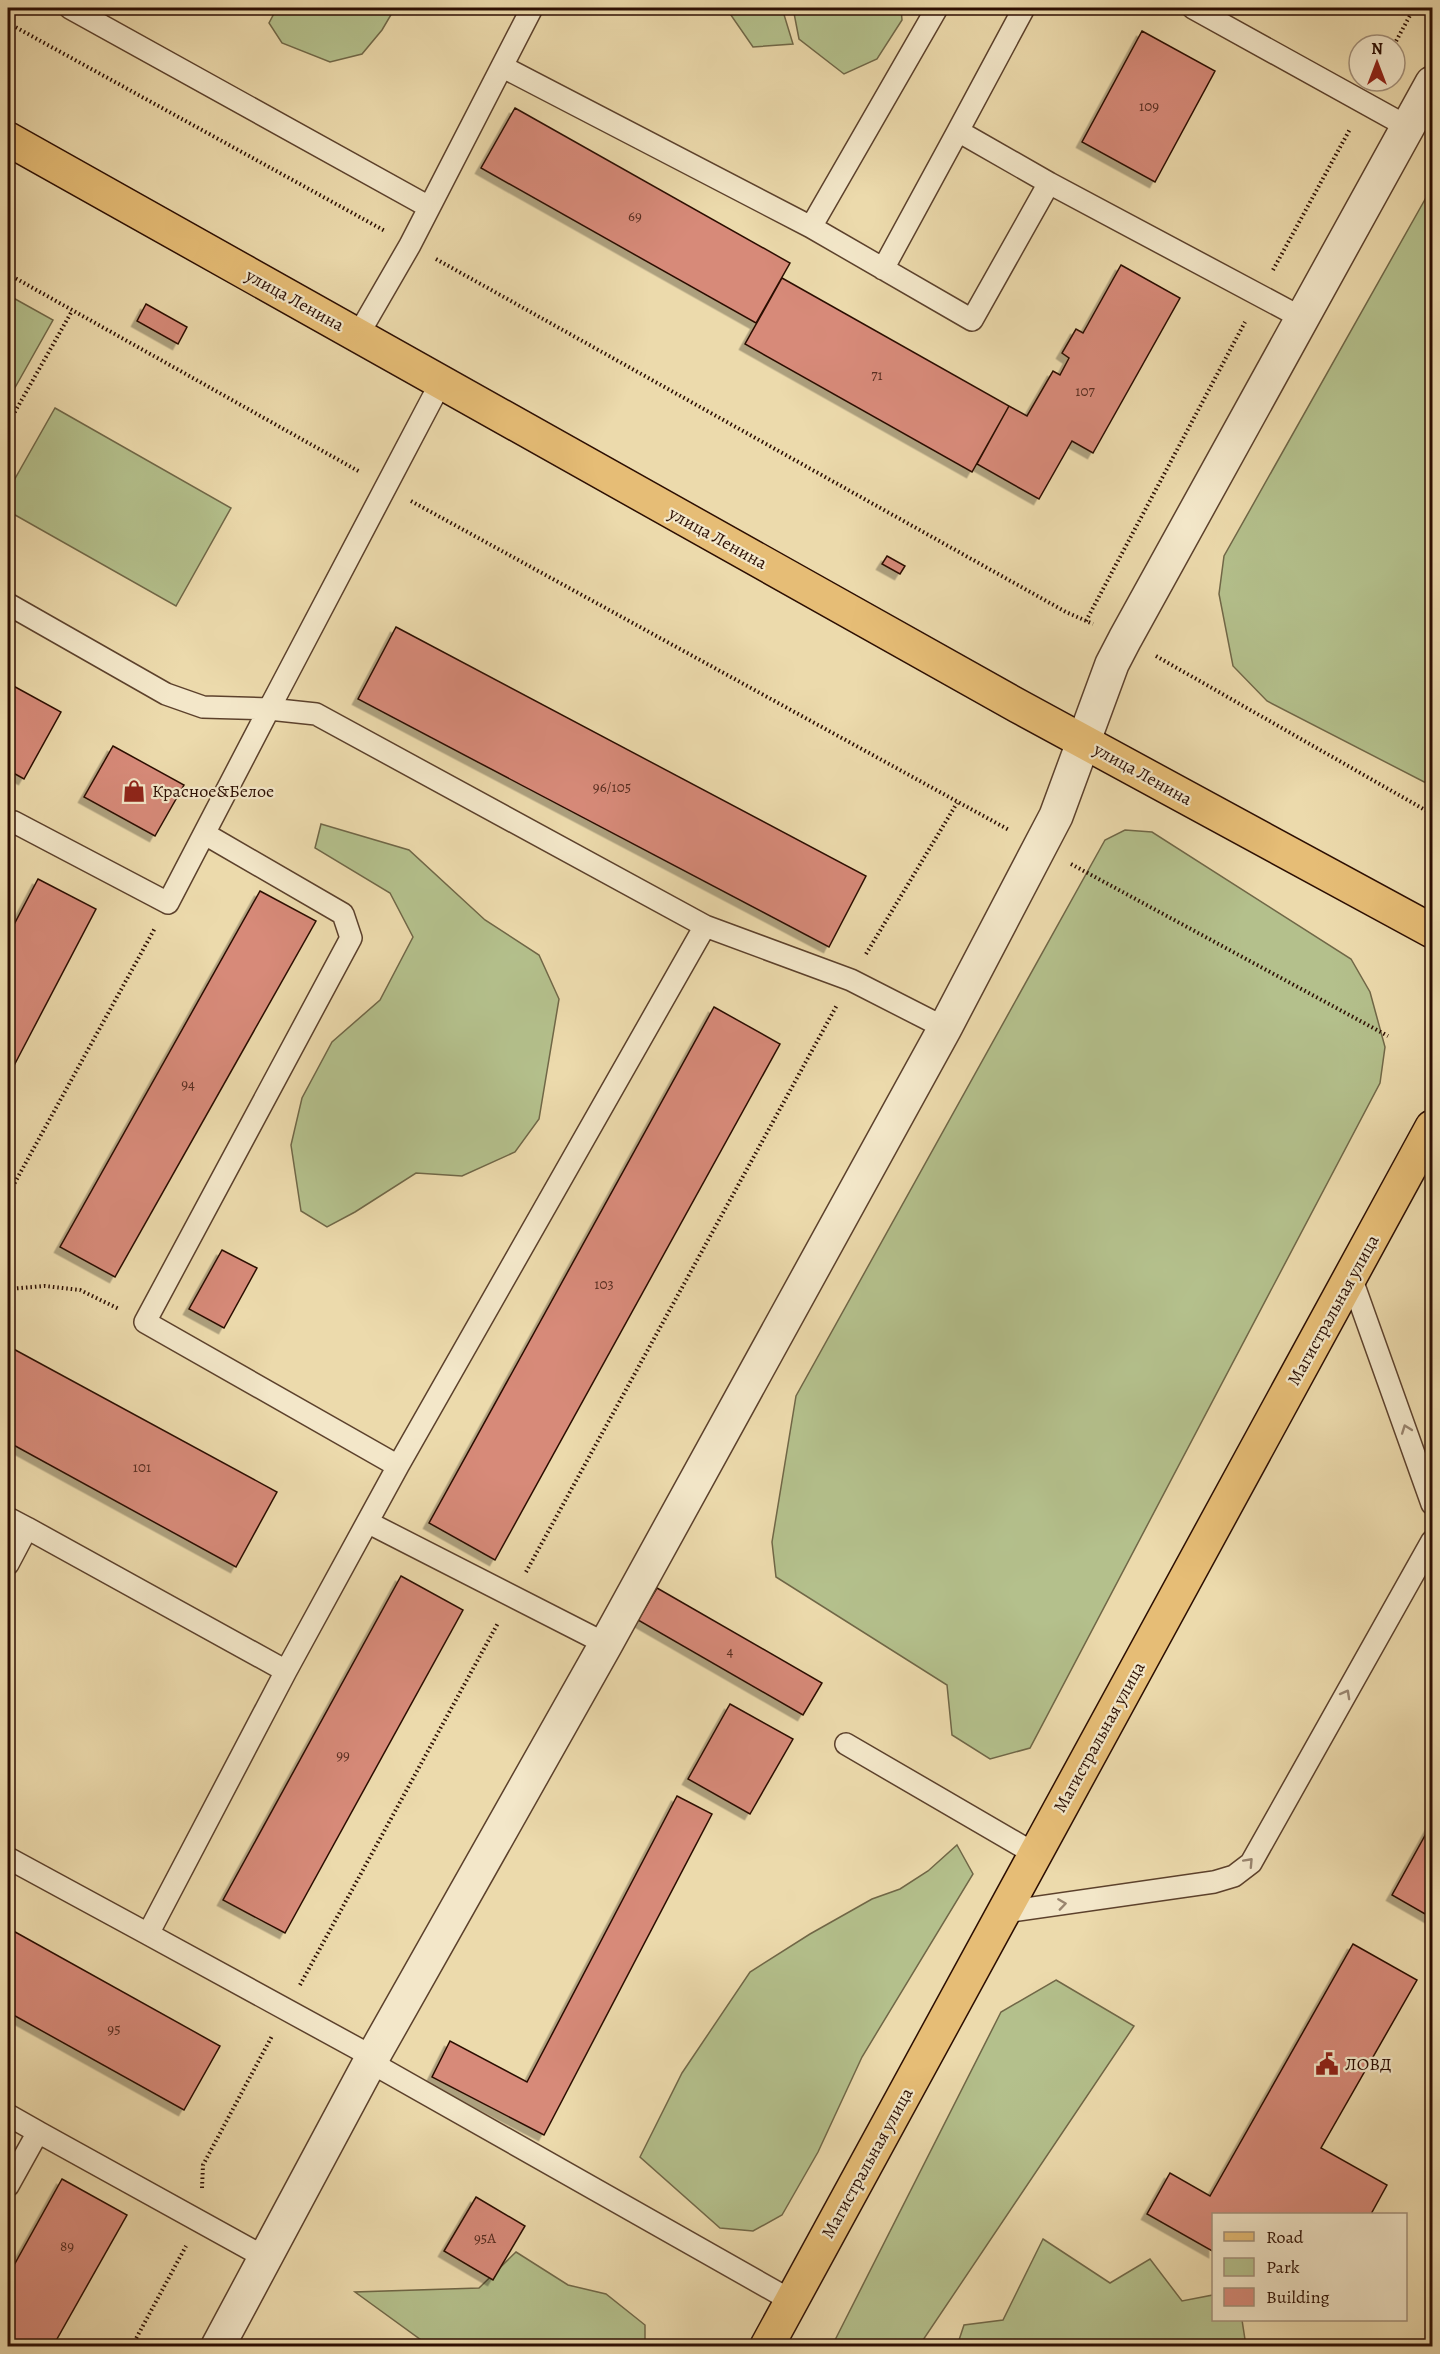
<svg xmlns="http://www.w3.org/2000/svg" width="1440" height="2354" font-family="Alegreya,serif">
  <defs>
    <filter id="shadow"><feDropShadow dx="-5.5" dy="5.5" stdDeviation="0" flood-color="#0004"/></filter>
  </defs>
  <rect width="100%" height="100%" fill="#ecdaac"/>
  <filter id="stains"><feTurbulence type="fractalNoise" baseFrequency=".00333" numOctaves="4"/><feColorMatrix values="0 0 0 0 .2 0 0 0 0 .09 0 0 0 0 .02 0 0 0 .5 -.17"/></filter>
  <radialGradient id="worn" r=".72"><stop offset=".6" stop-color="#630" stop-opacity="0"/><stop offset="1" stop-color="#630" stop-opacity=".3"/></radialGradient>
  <!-- green -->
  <path fill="#b4c08c" stroke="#706747" stroke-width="1.5" d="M277,8H395L382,30L362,54L330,62L282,43L269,23Z
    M726,8H782L793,44L753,47Z
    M793,8H901L902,20L877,59L844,74L799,39Z
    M1432,187V786L1267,701L1233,666L1219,594L1224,556Z
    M8,295L53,320L8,400Z
    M55,408L231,508L176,606L8,511V491Z
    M321,824L409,850L485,920L539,955L559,999L539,1119L515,1152L462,1176L416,1173L355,1212L327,1227L301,1211L291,1145L302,1098L332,1042L380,1000L413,937L390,893L315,848Z
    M1125,830L1152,832L1351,959L1370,992L1385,1047L1380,1083L1030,1748L990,1759L952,1735L947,1685L776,1577L772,1542L796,1396L1105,840Z
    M957,1845L973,1874L862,2057L818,2152L782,2215L753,2231L720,2228L640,2157L682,2073L750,1972L810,1934L872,1899L900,1889L928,1871Z
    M1056,1980L1134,2026L919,2346H844L834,2342L1001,2012Z
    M1043,2239L1110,2283L1150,2259L1182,2301L1213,2295L1214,2320H1242L1246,2346H957L964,2325L1003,2320Z
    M516,2252L568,2285L606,2294L645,2325V2346H433L424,2342L355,2292L479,2288Z"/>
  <!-- building -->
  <path fill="#d78a79" stroke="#2c0e02" stroke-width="1.5" filter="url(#shadow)" d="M1142,31L1215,71L1155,182L1082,142Z
    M515,108L790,263L756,323L481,168Z
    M1121,265L1180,298L1093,453L1072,441L1039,499L977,464L1009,406L1027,416L1053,371L1060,375L1069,358L1062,353L1076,329L1083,333Z
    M782,278L1009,406L972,472L745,344Z
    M146,304L187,327L178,344L137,321Z
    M887,556L905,566L900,574L882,564Z
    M396,627L866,876L829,947L358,699Z
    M8,683L61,712L24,779L8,770Z
    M113,746L184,785L155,836L84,797Z
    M38,879L96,909L8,1077V936Z
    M260,891L316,921L115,1277L60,1247Z
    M714,1007L780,1044L495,1560L429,1523Z
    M222,1250L257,1268L224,1328L189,1309Z
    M8,1346L277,1492L236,1567L8,1442Z
    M401,1576L463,1610L285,1933L223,1900Z
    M657,1588L822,1683L803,1715L638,1620Z
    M730,1704L793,1739L750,1814L688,1779Z
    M677,1796L712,1814L544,2135L432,2077L450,2041L527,2082Z
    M1432,1823V1918L1392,1895Z
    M8,1928L220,2046L184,2110L8,2012Z
    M1353,1944L1417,1980L1321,2148L1387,2185L1371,2214H1214V2252L1147,2214L1170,2173L1210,2196Z
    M62,2179L127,2215L53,2346H8V2276Z
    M476,2197L525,2226L493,2280L444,2251Z"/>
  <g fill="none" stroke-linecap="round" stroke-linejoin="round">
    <!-- service casing -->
    <g stroke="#5c412c" stroke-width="24">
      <path id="service" d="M70,8L429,207
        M1193,8L1408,127
        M503,67L811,227L972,320L1049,183L1302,318
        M958,131L1024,8
        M811,227L937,8
        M883,269L958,131L1049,183
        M358,335L410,245L532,8
        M8,604L166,694L203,707L269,709L168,903L14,822
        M205,834L343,914L351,938L145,1322L398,1466
        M705,926L851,980L945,1028
        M1351,1277L1432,1504
        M8,1518L27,1528
        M369,1523L606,1644
        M8,1564L27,1528L286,1671
        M846,1744L1035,1854
        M8,1858L148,1934
        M1004,1912L1214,1882L1234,1876L1251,1863L1432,1541
        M373,2057L148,1934L286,1671L398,1466L705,926L316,714L269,709L441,382
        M370,2062L792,2301
        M8,2115L38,2132
        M8,2186L38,2132L266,2258"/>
    </g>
    <!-- minor casing -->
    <g stroke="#5c412c" stroke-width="36">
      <path id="minor" d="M218,2346L370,2062L606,1644L945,1028L1056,816L1112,664L1125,639L1432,83"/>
    </g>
    <!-- primary casing -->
    <g stroke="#2c0e02" stroke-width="36">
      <path id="primary" d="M8,139L1018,706L1432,931
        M767,2346L1432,1127"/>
    </g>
    <!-- path -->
    <path stroke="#2c0e02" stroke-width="4" stroke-dasharray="1.5 3" stroke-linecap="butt" d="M8,23L385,231
      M1394,45L1414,8
      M436,259L1066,612L1093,624
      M1273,270L1350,129
      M8,274L360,472
      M8,424L72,311
      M411,501L1009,830
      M1086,621L1245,322
      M1156,656L1432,814
      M1071,864L1388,1036
      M866,954L957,803
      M8,1195L155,928
      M8,1289L45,1286L80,1290L119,1309
      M526,1572L837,1005
      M300,1985L498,1623
      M202,2188L203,2165L272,2036
      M132,2346L186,2246"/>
    <!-- service -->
    <use href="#service" stroke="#f3e7c9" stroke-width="21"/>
    <!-- minor -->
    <use href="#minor" stroke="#f3e7c9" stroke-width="33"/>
    <!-- primary -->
    <use href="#primary" stroke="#e6bd76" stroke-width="33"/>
  </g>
  <!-- one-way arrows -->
  <defs><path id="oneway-chevron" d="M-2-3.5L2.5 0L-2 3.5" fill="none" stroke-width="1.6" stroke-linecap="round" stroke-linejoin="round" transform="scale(1.5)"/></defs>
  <g stroke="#99856f">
    <use href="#oneway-chevron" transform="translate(1406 1429) rotate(-110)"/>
    <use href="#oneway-chevron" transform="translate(1346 1694) rotate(-61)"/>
    <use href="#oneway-chevron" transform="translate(1249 1862) rotate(-47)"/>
    <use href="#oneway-chevron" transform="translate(1062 1904) rotate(-8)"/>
  </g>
  <!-- icons -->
  <defs>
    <g id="shop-bare" transform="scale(1.8)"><path d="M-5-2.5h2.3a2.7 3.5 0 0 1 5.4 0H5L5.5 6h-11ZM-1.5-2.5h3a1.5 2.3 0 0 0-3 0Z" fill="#8f2418" stroke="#f3e7c9" stroke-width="2.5" paint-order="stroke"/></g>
    <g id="civic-bare" transform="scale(1.8)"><path d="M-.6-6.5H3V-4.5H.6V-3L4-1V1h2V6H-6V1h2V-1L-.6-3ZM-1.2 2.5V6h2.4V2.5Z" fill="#8f2418" stroke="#f3e7c9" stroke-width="2.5" paint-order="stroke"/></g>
  </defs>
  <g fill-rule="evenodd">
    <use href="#shop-bare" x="134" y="791"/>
    <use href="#civic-bare" x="1327" y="2064"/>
  </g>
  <g text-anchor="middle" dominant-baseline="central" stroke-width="4.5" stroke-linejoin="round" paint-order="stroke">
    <!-- number labels -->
    <g font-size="15" fill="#572d20">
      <text x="1149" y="106">109</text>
      <text x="635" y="216">69</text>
      <text x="877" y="375">71</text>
      <text x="1085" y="391">107</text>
      <text x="612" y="787">96/105</text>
      <text x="188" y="1084">94</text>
      <text x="604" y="1284">103</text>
      <text x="142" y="1467">101</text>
      <text x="730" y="1651">4</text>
      <text x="343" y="1755">99</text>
      <text x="114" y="2029">95</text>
      <text x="485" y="2238">95А</text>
      <text x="67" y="2246">89</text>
    </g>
    <!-- street labels -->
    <g font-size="18" fill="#2c0e02" stroke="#f3e7c9">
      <text transform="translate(295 300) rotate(29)">улица Ленина</text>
      <text transform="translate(718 538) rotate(29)">улица Ленина</text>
      <text transform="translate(1143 774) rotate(29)">улица Ленина</text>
      <text transform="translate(1333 1310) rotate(-61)">Магистральная улица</text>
      <text transform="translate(1099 1737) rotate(-61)">Магистральная улица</text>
      <text transform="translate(867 2163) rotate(-61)">Магистральная улица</text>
    </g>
    <!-- poi labels -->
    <g font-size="18" fill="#2c0e02" stroke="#f3e7c9" text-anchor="start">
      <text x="152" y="791">Красное&amp;Белое</text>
      <text x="1345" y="2064">ЛОВД</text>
    </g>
  </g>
  <!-- margin -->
  <rect width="1440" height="2354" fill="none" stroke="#ecdaac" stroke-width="30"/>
  <rect x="9" y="9" width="1422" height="2336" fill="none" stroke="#2c0e02" stroke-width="3"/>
  <rect x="15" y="15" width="1410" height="2324" fill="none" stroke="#2c0e02" stroke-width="1.5"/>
  <!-- legend -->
  <rect x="1212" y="2213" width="195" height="108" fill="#f3e7c9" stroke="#a39079" stroke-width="1.5"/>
  <rect x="1224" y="2232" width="30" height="9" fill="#e6bd76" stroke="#a39079" stroke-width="1.5"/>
  <text x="1266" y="2243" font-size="18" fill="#2c0e02">Road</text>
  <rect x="1224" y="2258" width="30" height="18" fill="#b4c08c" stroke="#a39079" stroke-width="1.5"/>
  <text x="1266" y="2273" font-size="18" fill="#2c0e02">Park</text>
  <rect x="1224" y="2288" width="30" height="18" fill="#d78a79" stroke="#a39079" stroke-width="1.5"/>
  <text x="1266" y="2303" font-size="18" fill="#2c0e02">Building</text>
  <!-- north arrow -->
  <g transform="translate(1377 63)"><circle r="28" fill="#f3e7c9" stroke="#a39079" stroke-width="1.5"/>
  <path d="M0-4.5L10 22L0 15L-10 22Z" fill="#8f2418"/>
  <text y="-9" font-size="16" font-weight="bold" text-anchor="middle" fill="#2c0e02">N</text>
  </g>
  <rect width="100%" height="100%" filter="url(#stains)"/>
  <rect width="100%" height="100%" fill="url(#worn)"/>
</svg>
